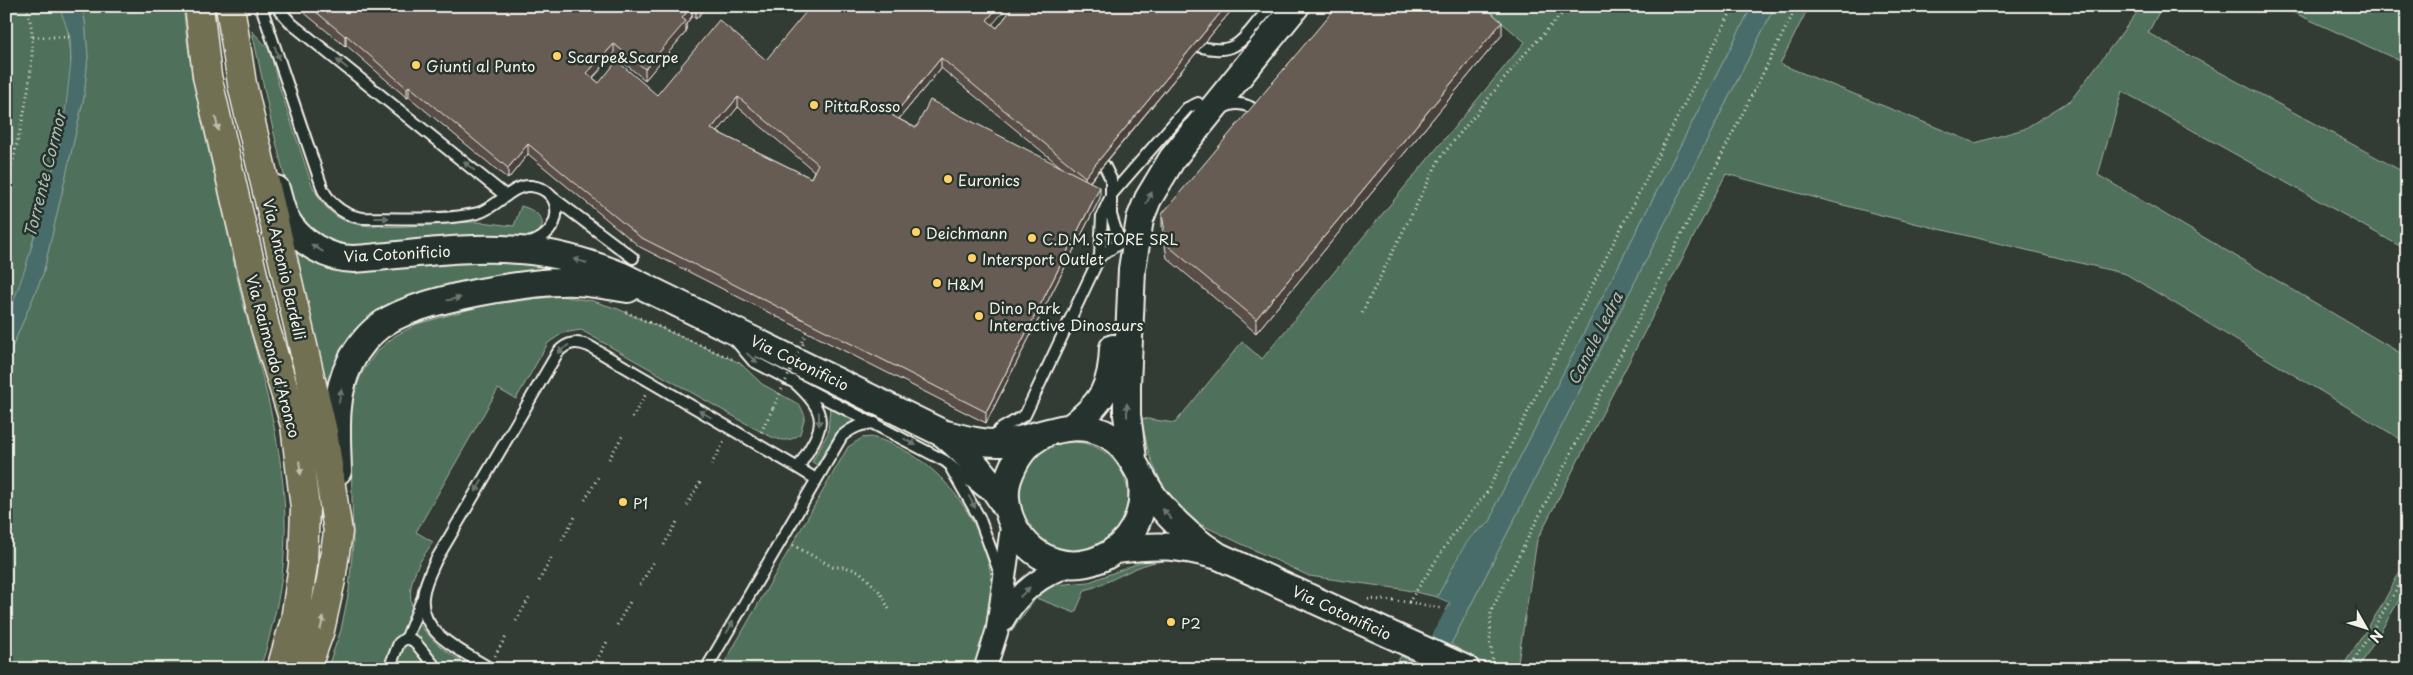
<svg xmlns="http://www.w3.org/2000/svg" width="2413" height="675" font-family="'Playpen Sans',sans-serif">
  <rect width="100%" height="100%" fill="#333b35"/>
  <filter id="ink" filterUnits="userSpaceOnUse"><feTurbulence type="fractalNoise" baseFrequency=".02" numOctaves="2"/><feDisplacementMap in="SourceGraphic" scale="10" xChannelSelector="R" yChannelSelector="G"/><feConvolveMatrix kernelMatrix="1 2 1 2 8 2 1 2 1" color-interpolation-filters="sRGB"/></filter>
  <g filter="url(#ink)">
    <!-- green -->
    <path fill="#4f705a" stroke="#a2b0a1" d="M6,6H59C89,65 54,165 37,225C28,258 21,292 6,323Z
      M81,6H183C189,72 205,135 220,199C228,232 234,266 242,299C271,411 303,504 273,622C269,637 266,654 259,669H6V362L43,274L84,97L88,56L85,21Z
      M1482,6H1752L1495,506C1492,530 1480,524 1470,539C1457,557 1448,578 1437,597L1402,589L1309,576L1206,527L1186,516L1170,500L1160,480L1149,454L1141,418L1175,423L1242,342L1262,359L1525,42Z
      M1775,6H1809L1780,64L1975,143L2024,129L2071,100L2142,6H2162L2148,33L2407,174V250L2122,91L2098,175L2407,357V443L2126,274L1881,215L1726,174L1537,540L1517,669C1494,669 1469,658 1451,644Z
      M2279,6H2407V64Z
      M252,31L271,51L277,80L312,185C319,199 327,212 341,219C369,234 442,222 476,222C488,222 501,225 514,226L521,206C539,211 553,224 531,238L347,246L331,241L307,227L291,204L271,121Z
      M288,239L298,247L508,258L608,279L412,300L327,403Z
      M559,296L593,301L618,309L740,363L762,384L800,405L805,416L800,434C785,447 770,436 756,429L581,330L563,333L548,343L516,399L498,389L416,532L433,542C426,552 418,563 414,575C399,617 436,647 468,665L466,669H440L405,633L384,669H327L341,630L349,590L353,542L350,404L362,373L377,351L395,336L417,324L485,305Z
      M830,406L858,420C836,425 828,447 817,465L812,462L828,433Z
      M871,437C936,453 985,518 992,584C995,613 983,642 975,669H721L848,447L862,438Z
      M1018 497a55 55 0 1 1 110 0a55 55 0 1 1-110 0Z
      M1162,557L1187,564C1180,563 1171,560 1163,561C1136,563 1112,583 1085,590L1075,613L1036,598L1011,632L1028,601L1043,590L1055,585L1089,582L1147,560Z
      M2407,558V587L2358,669H2341L2381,607Z
      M406,640L413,645L433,669H393L403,643Z
      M1401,656L1414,663L1411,669H1393Z"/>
    <!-- water -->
    <path fill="#476c6a" stroke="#8ca19c" d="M59,6H81L85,21L88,56L84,97L43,274L6,362V323L26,266L59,148L66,106L71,61L70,37Z
      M1752,6H1775L1451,644L1433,636L1450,603L1437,597C1446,582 1461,547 1472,536C1485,524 1492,527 1495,506Z"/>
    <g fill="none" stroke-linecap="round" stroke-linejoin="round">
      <!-- canal -->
      <path stroke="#476c6a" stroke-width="19" d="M1425,669L1452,618"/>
      <!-- service casing -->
      <g stroke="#f4f1e8" stroke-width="14">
        <path id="service" d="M261,6L323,190C332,206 345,216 363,218C395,218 447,221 478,213C497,208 512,184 531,186C566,190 564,234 529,243
          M276,6L292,24L506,196
          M1201,47C1245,58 1246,28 1273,6
          M1222,109C1235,100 1248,104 1259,113
          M552,197L633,258
          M1100,256L1120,243L1111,215V179L1104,165
          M736,341L753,361L945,461L983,492
          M999,430L1025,415L1100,256L1102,215L1112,194L1180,116L1187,108L1198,103
          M798,468L816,479
          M952,470L979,517L1000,574
          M407,637L415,642L437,669
          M389,669L399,643L407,637L422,599
          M491,669C465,652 419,635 423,597C424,584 431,571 436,560L558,352C568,342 576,341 589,346L798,468C823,427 833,417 793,381
          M706,669L842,436C853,427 861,424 875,423"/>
      </g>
      <!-- minor casing -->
      <g stroke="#f4f1e8" stroke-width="25">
        <path id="minor" d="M1002,622C1019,591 1042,574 1075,564
          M985,669L997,631L1012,524"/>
      </g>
      <!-- tertiary casing -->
      <g stroke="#f4f1e8" stroke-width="30">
        <path id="tertiary" d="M276,189C279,199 281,210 286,219C299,242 328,259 354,259C409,255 465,245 520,250C555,252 587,262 620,275L942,433C962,438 982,444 1002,443C1034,440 1064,420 1096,430C1131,441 1136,474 1156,500C1174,523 1193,540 1218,556
          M1071,427C1102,403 1112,387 1113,348
          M945,435C970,456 990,480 1007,509
          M1043,435C1025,443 1014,461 1008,479C1003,495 1007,515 1016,530C1057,598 1156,557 1141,476
          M1133,459L1127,415V385L1132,269L1140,219L1148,199L1172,159L1296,6
          M338,471C337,435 333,396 350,363C357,348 370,332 384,323C419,299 532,280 575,282C593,283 611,286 628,289
          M1116,550C1159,544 1177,545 1218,556L1466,669"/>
      </g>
      <!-- primary casing -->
      <g stroke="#f4f1e8" stroke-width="31">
        <path id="primary" d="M199,6L207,76L265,327L295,425L305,508L303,565L295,620L281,669
          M230,6L242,84L323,432L338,532L331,580L320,630L306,669"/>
      </g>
      <!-- path -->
      <path stroke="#f4f1e8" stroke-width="3" stroke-dasharray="1 4" stroke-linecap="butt" d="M33,37H70
        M6,189C16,144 46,46 25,6
        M626,312L732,359
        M1362,313L1440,158L1523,56L1569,6
        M802,342L807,331
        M632,418L646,394
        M761,432L773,408
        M609,459L624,433
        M711,465L725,440
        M585,500L600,474
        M687,505L702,479
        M562,540L576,515
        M664,545L678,520
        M793,545L833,567H844L859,571L880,592L889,609
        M539,581L553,555
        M640,585L655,560
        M1368,599L1409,602L1454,533L1486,494L1734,6
        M1409,602L1440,608
        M516,621L531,595
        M617,625L631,600
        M495,656L507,635
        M594,665L608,640
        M1494,669L1490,640L1491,611L1797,6
        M2349,669L2407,572"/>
      <!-- service -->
      <use href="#service" stroke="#26332d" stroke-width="10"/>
      <!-- minor -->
      <use href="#minor" stroke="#26332d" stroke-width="21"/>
      <!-- tertiary -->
      <use href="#tertiary" stroke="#26332d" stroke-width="26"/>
      <!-- primary -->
      <use href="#primary" stroke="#716f52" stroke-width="28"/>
      <!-- path-bridge -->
      <path stroke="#f4f1e8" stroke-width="3" stroke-dasharray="1 4" stroke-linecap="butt" d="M773,408L804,342"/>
    </g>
    <!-- wall -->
    <path fill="#584e47" stroke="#f4f1e8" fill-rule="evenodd" d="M302,6H707L696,19L692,16L686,24V32L645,80L614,55L593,78L599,83L657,95L766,60L993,25L997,28L1014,6H1235L1090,182L1100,198L986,423L640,247L528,154L508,179L409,97L407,98L346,45L345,46L302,11ZM941,68L1061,167L916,128L899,119ZM738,107L814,171L811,178L717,132Z
      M1502,35L1256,333L1167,258L1162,227V214Z"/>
    <!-- shaded-wall -->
    <path fill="#47403a" stroke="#f4f1e8" d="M692,6V16L686,24V32L645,80V69L682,18Z
      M698,6H707L696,19V9Z
      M999,6H1008L987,31V20Z
      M1226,6H1235L1085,187V177Z
      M1502,22V35L1256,333V319Z
      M346,35V45L345,46V36Z
      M614,44V55L587,83V73Z
      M941,58V68L893,126V116Z
      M409,86V97L407,98V88Z
      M738,97V107L711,140V129Z
      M528,144V154L508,179V168Z
      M1100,187V198L986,423V412Z"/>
    <!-- building -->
    <path fill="#665b53" stroke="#f4f1e8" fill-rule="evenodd" d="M309,6H692L682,18L686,21L645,69L614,44L587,73L599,83L617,61L657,95L719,20L766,60L811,6H999L987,20L997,28L1014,6H1226L1085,177L941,58L893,116L916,128L930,100L1100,187L986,412L640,237L528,144L508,168L409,86L407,88L346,35L345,36ZM738,97L818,164L811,178L711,129Z
      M1337,6H1484L1502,22L1256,319L1167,245L1162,214Z"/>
    <!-- one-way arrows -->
    <defs><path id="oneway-solid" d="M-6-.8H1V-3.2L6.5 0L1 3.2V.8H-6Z" transform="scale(1.25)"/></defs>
    <g fill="#6e766e">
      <use href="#oneway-solid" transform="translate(277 53) rotate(72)"/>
      <use href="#oneway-solid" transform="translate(342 64) rotate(-141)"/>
      <use href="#oneway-solid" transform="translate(469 166) rotate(-141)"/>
      <use href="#oneway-solid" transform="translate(1149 198) rotate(-65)"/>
      <use href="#oneway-solid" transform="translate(382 218)"/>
      <use href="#oneway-solid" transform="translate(317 248) rotate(-149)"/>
      <use href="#oneway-solid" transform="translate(580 261) rotate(-164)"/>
      <use href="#oneway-solid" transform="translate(454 299) rotate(-12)"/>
      <use href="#oneway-solid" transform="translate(563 349) rotate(143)"/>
      <use href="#oneway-solid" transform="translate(752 358) rotate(41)"/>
      <use href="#oneway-solid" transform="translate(340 396) rotate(-80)"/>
      <use href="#oneway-solid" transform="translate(1127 410) rotate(-91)"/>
      <use href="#oneway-solid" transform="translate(705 414) rotate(-150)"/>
      <use href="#oneway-solid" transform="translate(819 419) rotate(89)"/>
      <use href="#oneway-solid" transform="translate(910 442) rotate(29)"/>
      <use href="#oneway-solid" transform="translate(479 486) rotate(120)"/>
      <use href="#oneway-solid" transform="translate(972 502) rotate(62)"/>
      <use href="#oneway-solid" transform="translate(1167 514) rotate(-130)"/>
      <use href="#oneway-solid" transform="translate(1025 592) rotate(-44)"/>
      <use href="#oneway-solid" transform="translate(730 627) rotate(-60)"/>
    </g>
    <g fill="#c0bdac">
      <use href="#oneway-solid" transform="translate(217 124) rotate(77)"/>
      <use href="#oneway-solid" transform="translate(300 468) rotate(83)"/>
      <use href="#oneway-solid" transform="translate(322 623) rotate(-77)"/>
    </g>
  </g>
  <!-- markers -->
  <g fill="#ffd166" stroke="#26332d" stroke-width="2">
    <circle cx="557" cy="56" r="5"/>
    <circle cx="416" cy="65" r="5"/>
    <circle cx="814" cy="105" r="5"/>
    <circle cx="948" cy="179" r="5"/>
    <circle cx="916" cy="232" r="5"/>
    <circle cx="1032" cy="238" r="5"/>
    <circle cx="972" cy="258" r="5"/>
    <circle cx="937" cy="283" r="5"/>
    <circle cx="979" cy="316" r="5"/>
    <circle cx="623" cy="502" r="5"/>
    <circle cx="1171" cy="622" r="5"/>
  </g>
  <g text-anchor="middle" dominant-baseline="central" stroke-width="5" stroke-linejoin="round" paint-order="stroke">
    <!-- poi labels -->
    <g font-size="15" fill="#f4f1e8" stroke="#26332d" text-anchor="start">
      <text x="567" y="56">Scarpe&amp;Scarpe</text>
      <text x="426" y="65">Giunti al Punto</text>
      <text x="824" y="105">PittaRosso</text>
      <text x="958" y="179">Euronics</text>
      <text x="926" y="232">Deichmann</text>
      <text x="1042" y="238">C.D.M. STORE SRL</text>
      <text x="982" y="258">Intersport Outlet</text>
      <text x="947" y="283">H&amp;M</text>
      <text x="989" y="307">Dino Park<tspan x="989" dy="17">Interactive Dinosaurs</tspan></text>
      <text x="633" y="502">P1</text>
      <text x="1181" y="622">P2</text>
    </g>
    <!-- street labels -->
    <g font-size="15" fill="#f4f1e8" stroke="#26332d">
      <text transform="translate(397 253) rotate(-3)">Via Cotonificio</text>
      <text transform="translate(285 269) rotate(77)">Via Antonio Bardelli</text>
      <text transform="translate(274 356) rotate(75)">Via Raimondo d'Aronco</text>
      <text transform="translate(800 362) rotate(26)">Via Cotonificio</text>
      <text transform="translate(1342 612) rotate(25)">Via Cotonificio</text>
    </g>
    <!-- water labels -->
    <g font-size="16" font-style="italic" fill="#afbcb6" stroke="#26332d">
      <text transform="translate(44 174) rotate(-76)">Torrente Cormor</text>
      <text transform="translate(1594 338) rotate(-63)">Canale Ledra</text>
    </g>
  </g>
  <!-- margin -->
  <rect width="2413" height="675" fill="none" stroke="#26332d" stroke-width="25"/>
  <rect x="12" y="12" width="2388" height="650" fill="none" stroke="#f4f1e8" stroke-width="2" filter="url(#ink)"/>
  <!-- north arrow -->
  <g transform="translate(2366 628) rotate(129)" stroke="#26332d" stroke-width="4" paint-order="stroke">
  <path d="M0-4L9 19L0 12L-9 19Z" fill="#f4f1e8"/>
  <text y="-8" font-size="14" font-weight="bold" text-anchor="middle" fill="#f4f1e8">N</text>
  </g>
</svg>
